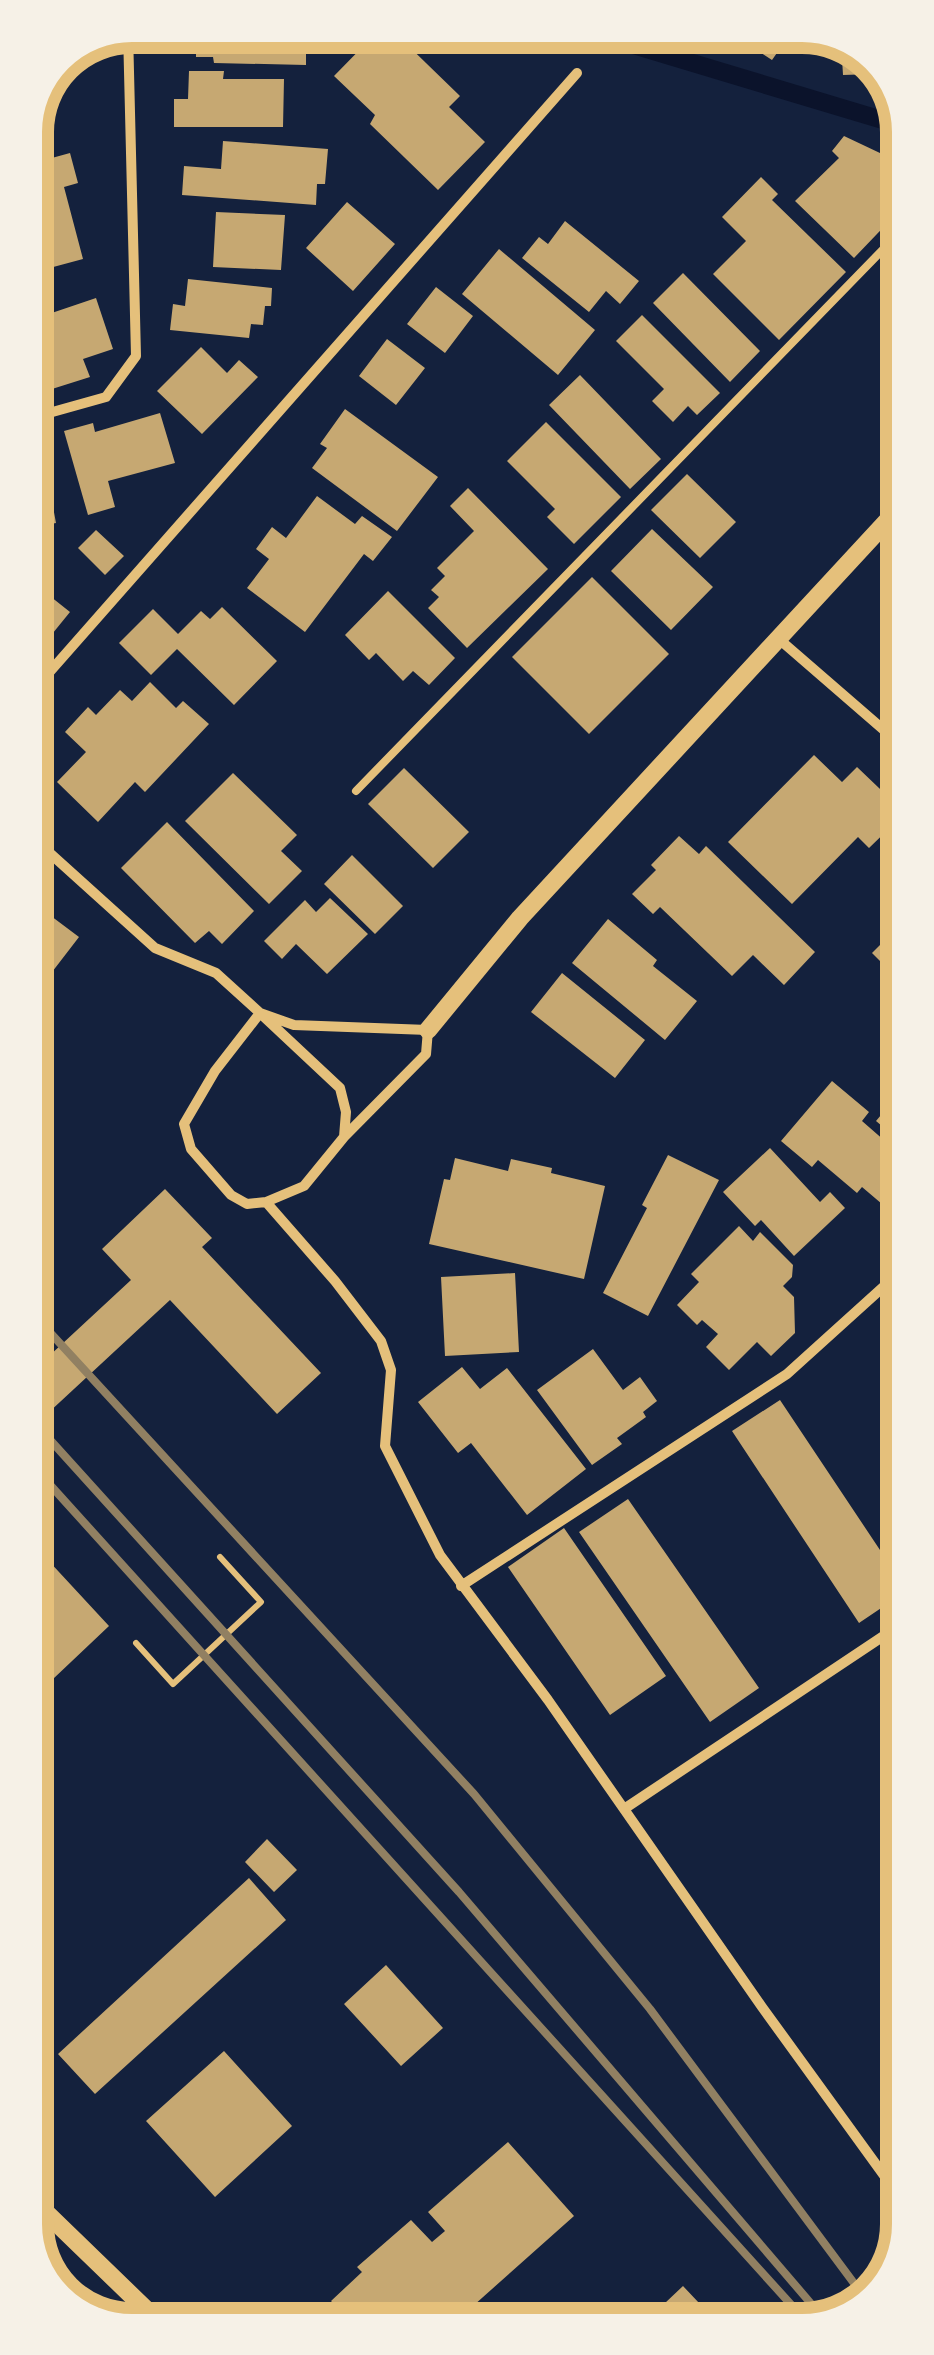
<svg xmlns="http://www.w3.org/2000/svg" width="934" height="2355" font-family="Signika,sans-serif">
  <rect width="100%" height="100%" fill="#14213d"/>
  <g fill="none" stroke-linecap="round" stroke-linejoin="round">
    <!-- stream -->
    <path stroke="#0b132b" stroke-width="18" d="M583,30L899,125"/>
  </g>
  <!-- building -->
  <path fill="#c6a872" d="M206,30H306V65L214,63L213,57H196V33H206Z
    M379,30H392L460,96L449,107L485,142L438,190L370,124L375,115L334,76Z
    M726,30H805L799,38L791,33L772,60Z
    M841,42L865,51L893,92L875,93L874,74L843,75Z
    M189,71H224L223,79H284L283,127H174V99H188Z
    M844,136L899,162V211L854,258L795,201L839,158L832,151Z
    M223,141L328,149L325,184H317L316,205L182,195L184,166L221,169Z
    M70,153L78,183L64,187L83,259L31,273L30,164Z
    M761,177L778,194L772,200L846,272L779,340L713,274L746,241L722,217Z
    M347,202L395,244L353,291L306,248Z
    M216,212L285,215L281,270L213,267Z
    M565,221L639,281L620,304L606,291L589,312L522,258L539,237L548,244Z
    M499,249L595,330L558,375L462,294Z
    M899,249V282L883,266Z
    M683,273L760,351L730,382L653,303Z
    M188,279L272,288L271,306H265L263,325L251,324L249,338L170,330L173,304L185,306Z
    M436,287L473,316L445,353L407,324Z
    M96,298L113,349L83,359L90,377L52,389L31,320Z
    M642,315L720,393L697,415L688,406L673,422L652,401L664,389L616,341Z
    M387,339L425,368L396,405L359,376Z
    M201,347L227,373L239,360L258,377L202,434L157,391Z
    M580,375L661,459L630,489L549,405Z
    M345,409L438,477L397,531L312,468L327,448L320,444Z
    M160,413L175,463L108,481L115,507L88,515L64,431L93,423L95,432Z
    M546,422L621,497L574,544L547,517L555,509L507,461Z
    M43,453L56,523L31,528V456Z
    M687,474L736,522L700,558L651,510Z
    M468,488L548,569L467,648L428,608L439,597L431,590L445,576L437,568L474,531L450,506Z
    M317,496L355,524L362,516L392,537L373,561L364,554L305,632L247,588L269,559L256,549L272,527L286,538Z
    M652,529L713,587L671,630L611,571Z
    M96,530L124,556L105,575L78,548Z
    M592,577L669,654L589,734L512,657Z
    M31,581L70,612L31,660Z
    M388,591L455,658L429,685L413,671L403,681L376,653L369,660L345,635Z
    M222,607L277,661L234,705L177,649L151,675L119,643L153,609L178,634L201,611L210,619Z
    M150,682L176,708L183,701L209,724L145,792L135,782L98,822L57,782L86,752L65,732L88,707L96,715L120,690L132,701Z
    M814,755L842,782L857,767L901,809V817L869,848L858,837L792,904L728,842Z
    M404,768L469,832L433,868L368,804Z
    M233,773L297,835L281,851L302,871L269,904L185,821Z
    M167,822L254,911L222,944L209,931L195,943L121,868Z
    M679,836L699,854L706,846L815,952L784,985L753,955L732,976L660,907L653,914L632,894L656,870L651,865Z
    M352,855L403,906L375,934L324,884Z
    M32,893L51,907L47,913L79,937L39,989L32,984Z
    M330,898L368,934L327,974L296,944L282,959L264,941L305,900L316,912Z
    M608,919L657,960L653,966L697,1001L665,1040L572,963Z
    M901,924V982L872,953Z
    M562,973L645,1040L615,1078L531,1012Z
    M832,1081L869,1112L862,1121L901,1155L902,1206L888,1195L882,1204L862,1187L857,1193L818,1160L812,1167L781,1141Z
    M901,1091V1142L876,1121Z
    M770,1148L820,1202L830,1192L845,1208L794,1256L761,1220L755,1226L723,1192Z
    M668,1155L719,1180L648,1316L603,1293L647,1208L642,1205Z
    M455,1158L508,1171L511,1159L552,1168L551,1173L605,1186L584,1279L429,1244L444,1179L450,1180Z
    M165,1189L212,1238L202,1247L321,1373L277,1414L170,1300L33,1427V1341L48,1357L131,1280L102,1249Z
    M739,1226L753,1241L760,1232L793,1265L792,1277L783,1286L794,1297L795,1333L771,1356L757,1342L729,1370L706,1347L718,1334L702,1320L697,1325L677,1305L699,1282L691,1274Z
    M515,1273L519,1352L445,1356L441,1277Z
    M593,1349L623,1390L640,1377L657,1401L643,1412L646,1417L617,1438L622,1444L592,1465L537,1390Z
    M462,1367L480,1389L507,1368L586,1469L527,1515L471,1443L458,1453L418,1402Z
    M780,1400L902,1583V1594L859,1623L732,1431Z
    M902,1401V1428L890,1409Z
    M628,1499L759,1688L710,1722L579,1532Z
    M564,1528L666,1676L610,1715L508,1567Z
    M34,1545L109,1626L34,1697Z
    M267,1839L297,1870L274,1892L245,1862Z
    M249,1878L286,1920L95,2094L58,2054Z
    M386,1965L443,2028L401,2066L344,2004Z
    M224,2051L292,2126L215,2197L146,2121Z
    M508,2142L574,2216L455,2322L351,2323L331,2301L362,2272L357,2267L411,2220L432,2242L445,2231L428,2212Z
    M683,2286L716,2321H646Z"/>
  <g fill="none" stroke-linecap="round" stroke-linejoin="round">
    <!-- path -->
    <path stroke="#e5c07b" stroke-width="6" d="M136,1643L173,1684L261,1602L220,1557"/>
    <!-- service -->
    <path stroke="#e5c07b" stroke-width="8" d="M356,791L899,233"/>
    <!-- minor -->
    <path stroke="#e5c07b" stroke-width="10" d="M31,418L106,397L136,356L128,31
      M780,640L900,744
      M32,692L577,73
      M32,837L155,948L216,973L260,1013L294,1025L428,1030L426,1054L344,1137L304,1186L266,1202L247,1204L231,1195L191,1149L184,1124L215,1071L260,1013L340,1088L346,1112L344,1137
      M266,1202L335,1281L381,1341L391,1370L385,1446L440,1555L548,1700L762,2007L904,2203
      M461,1586L787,1374L902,1270
      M624,1809L903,1623"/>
    <!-- tertiary -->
    <path stroke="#e5c07b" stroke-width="18" d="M428,1030L520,918L900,507
      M35,2202L161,2324"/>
    <!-- rail -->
    <path stroke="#918062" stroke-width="8" d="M33,1314L474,1794L650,2009L865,2298
      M33,1421L459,1892L825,2320
      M33,1466L805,2320"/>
  </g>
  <!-- crop -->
  <path d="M0 0H934V2355H0ZM132 48H802A84 84 0 0 1 886 132V2224A84 84 0 0 1 802 2308H132A84 84 0 0 1 48 2224V132A84 84 0 0 1 132 48Z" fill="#f6f1e7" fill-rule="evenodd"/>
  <path fill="none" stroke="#e5c07b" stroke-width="12" d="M132 48H802A84 84 0 0 1 886 132V2224A84 84 0 0 1 802 2308H132A84 84 0 0 1 48 2224V132A84 84 0 0 1 132 48Z"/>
</svg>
